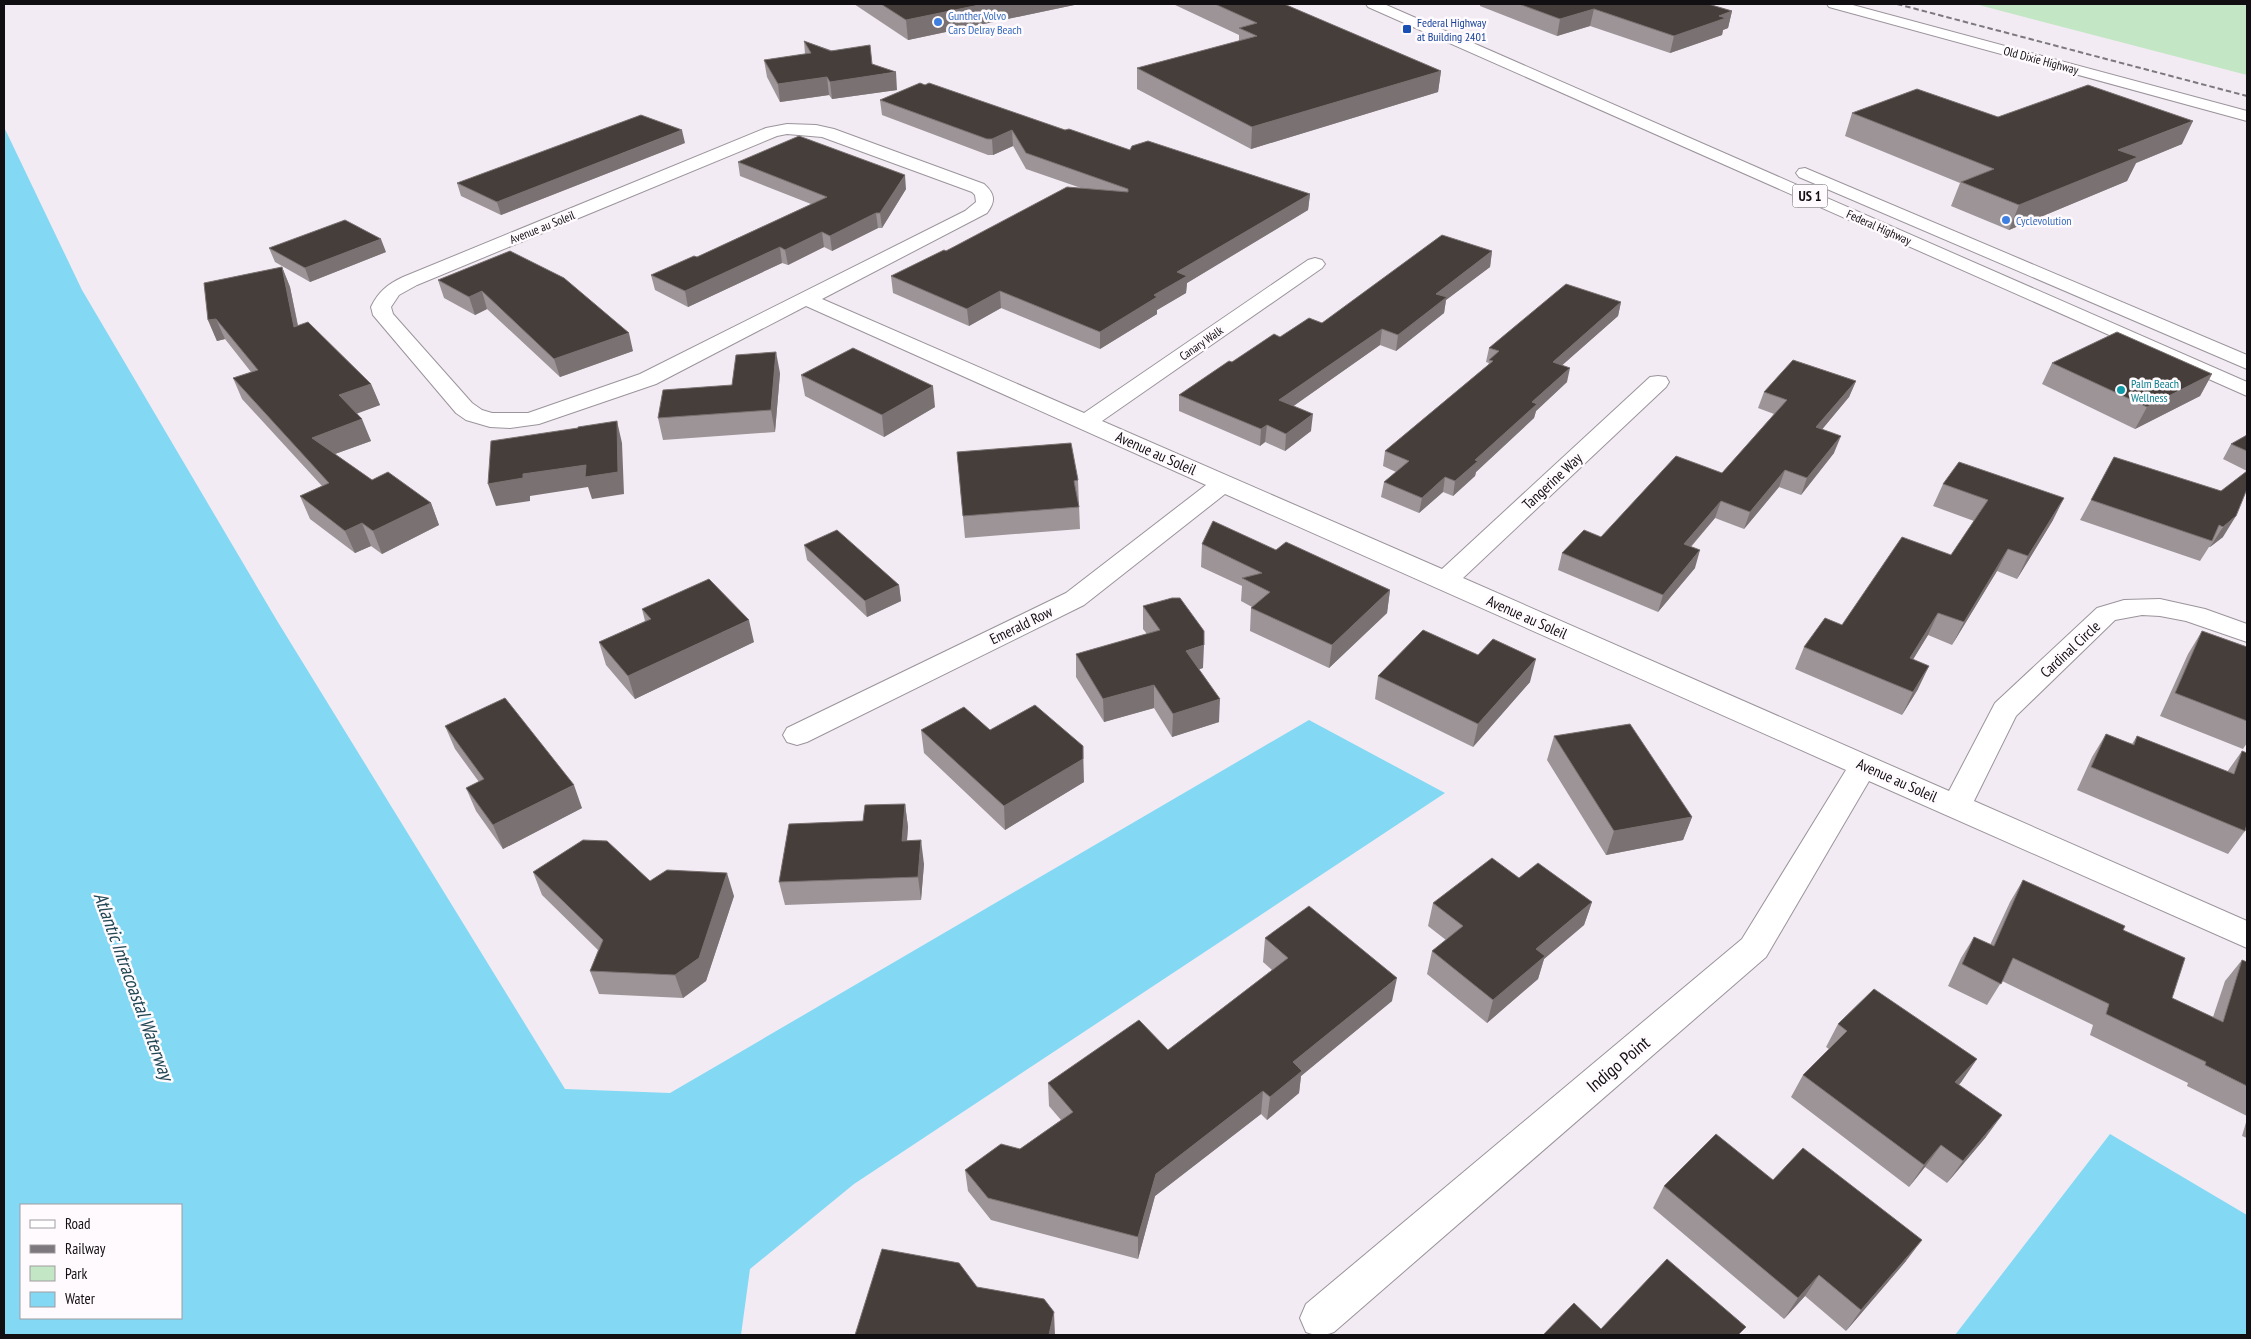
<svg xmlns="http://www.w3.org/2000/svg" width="2251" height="1339" font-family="'PT Sans Narrow',sans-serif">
  <rect width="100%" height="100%" fill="#f2ebf3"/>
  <!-- green -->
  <path fill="#c3e6c4" d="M1975,4H2247V75Z"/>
  <!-- water -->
  <path fill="#83d9f4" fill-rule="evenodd" d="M4,127L82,290L276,619L565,1089L670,1093L1309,720L1445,793L854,1184L750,1269L741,1335H4ZM21,1205H181V1318H21Z
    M2110,1134L2247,1215V1335H1955Z"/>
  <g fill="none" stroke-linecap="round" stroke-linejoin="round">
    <!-- street casing -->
    <g stroke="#9b949b" stroke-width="2">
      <path id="street" d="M787,124L816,125L834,129L984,184C995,194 996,201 987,213L822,299L1084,413L1308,260L1315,258L1322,260L1325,264L1322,268L1102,421L1442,569L1650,377L1658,376L1666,377L1669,382L1666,387L1463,578L1949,791L1995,703L2097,608L2124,600L2160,599L2205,609L2247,624V642L2186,621L2160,616L2142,615L2115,620L2016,716L1974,801L2247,921V948L1869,781L1766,957L1334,1332C1325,1336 1315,1336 1306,1332L1300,1318L1306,1304L1742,939L1846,770L1225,494L1084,605L807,742L797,745L787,742L783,735L787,728L1066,593L1206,485L806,306L656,384L539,424L510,428L490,427L466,420L456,413L373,315L371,307C378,292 388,284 403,277L766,128ZM787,134L822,137L972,192L975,195L976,202L965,211L640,374L528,413H492L482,410L472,403L393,314L391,307L399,295L417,285L777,136Z"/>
    </g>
    <!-- secondary casing -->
    <g stroke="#9b949b" stroke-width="2">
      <path id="secondary" d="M1827,4H1849L2247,111V121L1829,7Z"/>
    </g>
    <!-- primary casing -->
    <g stroke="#9b949b" stroke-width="2">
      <path id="primary" d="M1366,4H1384L2247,382V396L1368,7Z
        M1805,168L2247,355V369L1799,177L1796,173L1799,169Z"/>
    </g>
    <!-- street -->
    <use href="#street" fill="#fff" fill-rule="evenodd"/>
    <!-- secondary -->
    <use href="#secondary" fill="#fff" fill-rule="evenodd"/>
    <!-- primary -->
    <use href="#primary" fill="#fff" fill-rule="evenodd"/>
    <!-- rail -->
    <path stroke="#7c787d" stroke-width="2" stroke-dasharray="5.5 3" stroke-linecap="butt" d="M1897,4L2247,96"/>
  </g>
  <!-- wall -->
  <path fill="#9c9496" d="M854,4H1079L908,40Z
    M1173,4H1284L1441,71L1438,92L1251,149L1137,89V68L1239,41V35Z
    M1480,4H1708L1732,11L1728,28L1723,30L1722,35L1670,53L1590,26L1557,36L1480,6Z
    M804,41L872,64L897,90L832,99L829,95L780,102L767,77L764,60L805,54Z
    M880,100L1065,130L1130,150L1310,194L1308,210L1187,283L1186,293L1157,310V314L1100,349L1001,308L969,326L893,293L891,276L1081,188L1026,169L1013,146L993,155H988L882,115Z
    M1852,113L1998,117L2182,144L2136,163L2127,181L2009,230L1951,206L1960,183L1845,136Z
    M685,143L501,215L461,196L457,183Z
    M738,162L906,189L882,228H878L832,251L824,247L788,265L782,263L688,307L655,290L651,275L697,257L811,204L740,176Z
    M269,248L386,252L310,282L275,262Z
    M510,251L633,351L560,377L487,309L475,315L444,298L438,280Z
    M1492,251L1490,267L1446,300L1444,313L1396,351L1380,345L1293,406L1311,431L1285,451L1265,442L1260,446L1179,411V395L1232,362L1280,337L1322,323Z
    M282,267L290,287L298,325L371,384L380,405L357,413L371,441L335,454L372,480L431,503L439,525L382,554L371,546L355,553L310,519L300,496L322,486L242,399L233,378L251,372L225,339L217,341L208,320Z
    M1621,302L1618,316L1562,365L1567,382L1536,411L1534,418L1476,472L1475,476L1453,496L1443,492L1419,513L1381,497L1384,482L1396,472L1383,466L1385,451L1488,365L1489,363L1486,362L1489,348Z
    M2052,363L2212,374L2200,396L2135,429L2042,384Z
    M780,373L775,432L663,440L658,418Z
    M801,375L935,407L884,437L805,396Z
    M1856,381L1849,397L1822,429L1834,453L1801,495L1779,487L1744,529L1715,518L1691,547L1695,568L1658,612L1558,570L1562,553L1601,537L1722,473L1774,414L1758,408L1764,392Z
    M2247,435V471L2223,459L2231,444Z
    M957,452L1078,480L1080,529L965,538Z
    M1943,484L2053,520L2017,579L1997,571L1952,645L1928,635L1913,659L1918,689L1902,715L1795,669L1804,647L1842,625L1951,555L1974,521L1933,506Z
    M2221,491L2223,537L2210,547H2209L2200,561L2080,520L2091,500Z
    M1202,544L1276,550L1390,590L1387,613L1329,668L1250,631L1251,608L1252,607L1241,601L1242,586L1201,567Z
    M804,545L899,585L901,601L867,617L807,560Z
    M1143,606L1203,668L1199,669L1219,722L1172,737L1154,708L1104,722L1076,677V654L1147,634L1143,629Z
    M642,609L754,642L635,699L606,665L599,642L645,621Z
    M2202,631L2247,647V743L2243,749L2160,716L2188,654Z
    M1378,676L1530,682L1473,747L1375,699Z
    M445,726L582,808L503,849L476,811L466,788L479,782L455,749Z
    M921,730H990L1084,782L1005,830L924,753Z
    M2106,734L2132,744L2137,736L2227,772L2242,751L2245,831L2228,854L2077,790L2092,757Z
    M1554,736L1692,817L1683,840L1606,855L1547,760Z
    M905,804L908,827L907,841L924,864L921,900L785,905L779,882L863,821Z
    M533,872L734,896L706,981L683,998L599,994L590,971L598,950L542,895Z
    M1519,878L1592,902L1584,925L1544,959L1538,979L1487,1023L1427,974L1432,951L1446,940L1428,926L1433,903Z
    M2023,880L2123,930L2172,998L2213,1017L2225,981L2242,960L2247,962V1116L2187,1086L2188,1083L2090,1035L2093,1025L2002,981L1987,1005L1948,986L1961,958L1974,937L1990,945L2010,902Z
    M1265,938L1392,1001L1301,1076L1299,1093L1267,1120L1261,1114L1155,1196L1138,1259L991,1220L968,1191L965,1170L1020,1149L1061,1120L1049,1106L1048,1083L1168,1050L1272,970L1263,962Z
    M1838,1024L1962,1081L1959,1085L1986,1137L1947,1183L1925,1167L1909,1187L1791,1097L1803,1075L1829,1049L1826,1047Z
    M2247,1119V1138L2242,1136Z
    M1773,1180L1906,1261L1846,1331L1805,1296L1784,1319L1653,1208L1664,1186Z"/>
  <!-- shaded-wall -->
  <path fill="#7a7272" d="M984,4H1079L908,40L906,20Z
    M1594,9L1590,26L1557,36L1560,19Z
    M1732,11L1728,28L1723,30L1722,35L1670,53L1674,36L1719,16Z
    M1441,71L1438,92L1251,149L1252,127Z
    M896,72L897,90L832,99L830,82Z
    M827,77L829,95L780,102L778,84Z
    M2193,121L2182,144L2136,163L2127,181L2009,230L2019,205L2118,150Z
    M682,130L685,143L501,215L497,202Z
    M1012,130L1013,146L993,155L992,139Z
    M905,175L906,189L882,228L880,213Z
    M1310,194L1308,210L1187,283L1186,293L1157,310V314L1100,349V332L1177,272Z
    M876,213L878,228L832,251L830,236Z
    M822,232L824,247L788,265L785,250Z
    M381,239L386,252L310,282L305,268Z
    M780,247L782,263L688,307L685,291Z
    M1492,251L1490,267L1446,300L1444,313L1396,351L1398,335L1436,294Z
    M282,267L290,287L302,347L294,327Z
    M482,291L487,309L475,315L469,297Z
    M1000,291L1001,308L969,326L967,309Z
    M1621,302L1618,316L1550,376L1553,362Z
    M216,319L225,339L217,341L208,320Z
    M1382,329L1380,345L1278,417L1279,400Z
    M629,333L633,351L560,377L554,359Z
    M776,352L780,373L775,432L771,410Z
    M1570,368L1567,382L1536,411L1534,418L1476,472L1475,476L1453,496L1455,481L1475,460L1532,402Z
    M2212,374L2200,396L2135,429L2147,407Z
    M1856,381L1849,397L1810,444L1816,427Z
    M371,384L380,405L348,417L339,395Z
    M933,386L935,407L884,437L882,415Z
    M1313,414L1311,431L1285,451L1286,434Z
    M362,419L371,441L321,459L312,438Z
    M617,421L622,443L624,494L592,499L588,487L530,496V501L496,506L488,484L523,474Z
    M1267,425L1265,442L1260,446L1261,429Z
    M1841,436L1834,453L1801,495L1807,478Z
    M1785,470L1779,487L1744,529L1750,512Z
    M1445,477L1443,492L1419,513L1422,498Z
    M2064,498L2053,520L2017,579L2028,556Z
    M1721,501L1715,518L1678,561L1684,544Z
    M431,503L439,525L382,554L373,531Z
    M2236,516L2223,537L2210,547L2223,527Z
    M362,523L371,546L355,553L345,531Z
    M2008,549L1997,571L1952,645L1964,622Z
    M1700,550L1695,568L1658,612L1663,595Z
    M899,585L901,601L867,617L865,601Z
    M1390,590L1387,613L1329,668L1332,645Z
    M1938,613L1928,635L1900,681L1910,658Z
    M749,620L754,642L635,699L628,676Z
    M1204,645L1203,668L1185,674L1186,651Z
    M1536,659L1530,682L1473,747L1478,724Z
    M1929,666L1918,689L1902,715L1913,692Z
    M1154,685V708L1104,722L1103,699Z
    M1220,699L1219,722L1172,737L1173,714Z
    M1083,746L1084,782L1005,830L1004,806Z
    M574,785L582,808L503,849L493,825Z
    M905,804L908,827L905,864L902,841Z
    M1692,817L1683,840L1606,855L1614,831Z
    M921,840L924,864L921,900L918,877Z
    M727,873L734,896L706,981L683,998L675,975Z
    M1592,902L1584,925L1544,959L1538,979L1487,1023L1493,1000L1536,949Z
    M1397,978L1392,1001L1301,1076L1299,1093L1267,1120L1270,1097L1293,1062Z
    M1977,1059L1962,1081L1940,1105L1955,1082Z
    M1263,1091L1261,1114L1155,1196L1138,1259V1237L1156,1174Z
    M2002,1115L1986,1137L1947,1183L1963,1161Z
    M1941,1145L1925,1167L1909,1187L1924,1165Z
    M1922,1240L1906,1261L1846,1331L1861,1310Z
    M1819,1275L1805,1296L1784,1319L1798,1298Z
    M1054,1312L1055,1335H1049Z"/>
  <!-- building -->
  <path fill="#463e3a" stroke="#7a7272" d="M881,4H984L906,20Z
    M1215,4H1284L1441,71L1252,127L1137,68L1257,36L1239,28L1257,23Z
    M1519,4H1708L1732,11L1719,16L1726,18L1674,36L1594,9L1560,19Z
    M804,41L831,51L870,45L872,64L896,72L830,82L827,77L778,84L764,60L811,53Z
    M920,83L925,85L929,83L1065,130L1069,129L1130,150L1132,146L1148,141L1310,194L1177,272L1187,276L1154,295L1157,297L1100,332L1000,291L967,309L891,276L944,250L946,251L1067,187L1128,192V189L1026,153L1012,130L992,139H987L880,100Z
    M2088,85L2193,121L2118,150L2138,157L2019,205L1961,182L1994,169L1852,113L1917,89L1998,117Z
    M641,115L682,130L497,202L457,183Z
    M799,136L905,175L880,213H876L830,236L822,232L785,250L780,247L685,291L651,275L694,256L697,257L827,197L738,162Z
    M345,220L381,239L305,268L269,248Z
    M1442,235L1492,251L1436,294L1447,297L1398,335L1382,329L1279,400L1313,414L1286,434L1267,425L1261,429L1179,395L1229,361L1232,362L1274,334L1280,337L1309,318L1322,323Z
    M510,251L564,278L629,333L554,359L482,291L469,297L438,280Z
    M282,267L294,327L308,322L371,384L339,395L362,419L312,438L372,480L388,472L431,503L373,531L362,523L345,531L300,496L329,483L233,378L258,370L216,319L208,320L204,283Z
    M1566,284L1621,302L1553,362L1570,368L1532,402L1537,404L1475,460L1478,461L1455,481L1445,477L1422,498L1384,482L1409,461L1385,451L1493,361L1489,360L1499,351L1489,348Z
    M2117,332L2212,374L2147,407L2052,363Z
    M853,348L933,386L882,415L801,375Z
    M776,352L771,410L658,418L663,390L732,385L736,355Z
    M1793,360L1856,381L1816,427L1841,436L1807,478L1785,470L1750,512L1721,501L1684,544L1700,550L1663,595L1562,553L1584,530L1601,537L1676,456L1722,473L1787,400L1764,392Z
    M617,421L618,472L585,477L586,465L523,474V478L488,484L491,441L578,428V427Z
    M2247,435V451L2231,444Z
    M1071,443L1078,480L1074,481L1079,507L963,516L957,452Z
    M2114,457L2221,491L2247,471V489L2236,516L2223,527L2219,525L2212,541L2091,500Z
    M1959,462L2064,498L2028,556L2008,549L1964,622L1938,613L1910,658L1929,666L1913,692L1804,647L1825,618L1842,625L1902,537L1951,555L1988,500L1943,484Z
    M1213,521L1276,550L1286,542L1390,590L1332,645L1251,608L1270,592L1242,578L1262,573L1202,544Z
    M837,530L899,585L865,601L804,545Z
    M709,579L749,620L628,676L599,642L651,619L642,609Z
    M1172,598H1180L1204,631V645L1186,651L1220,699L1173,714L1154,685L1103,699L1076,654L1160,630L1143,606Z
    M1423,630L1478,655L1493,639L1536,659L1478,724L1378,676Z
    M2202,631L2247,647V721L2175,693Z
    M505,698L574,785L493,825L466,788L484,779L445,726Z
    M1035,705L1083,746V759L1004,806L921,730L964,707L990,730Z
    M1630,724L1692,817L1614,831L1554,736Z
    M2106,734L2134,745L2137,736L2234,774L2242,751L2247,753V824L2245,831L2091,767Z
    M905,804L902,841L921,840L918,877L779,882L789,824L863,821L865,805Z
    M583,840L607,841L650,881L667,870L727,873L699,958L675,975L590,971L603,940L533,872Z
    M1492,858L1519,878L1538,863L1592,902L1536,949L1545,956L1493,1000L1432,951L1463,926L1433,903Z
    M2023,880L2125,926L2123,930L2185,958L2172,998L2223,1022L2242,960L2247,962V1086L2205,1065L2206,1062L2106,1014L2109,1004L2013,958L2001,984L1962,964L1974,937L1994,946Z
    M1309,906L1397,978L1293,1062L1302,1071L1270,1097L1263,1091L1156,1174L1138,1237L988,1198L965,1170L1001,1144L1020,1149L1073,1112L1048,1083L1139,1020L1168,1050L1288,958L1265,938Z
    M1874,989L1977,1059L1955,1082L2002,1115L1963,1161L1941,1145L1924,1165L1803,1075L1847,1031L1838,1024Z
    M1716,1134L1773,1180L1803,1148L1922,1240L1861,1310L1819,1275L1798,1298L1664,1186Z
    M882,1249L959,1263L977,1287L1044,1299L1054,1312L1049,1335H855Z
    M1667,1259L1746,1327L1738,1335H1543L1574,1303L1601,1329Z"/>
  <!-- markers -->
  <g fill="#3f7fe0" stroke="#fefafe" stroke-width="2">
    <circle cx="938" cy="22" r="5"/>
    <circle cx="2006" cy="220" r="5"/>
  </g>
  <rect fill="#1a4fb4" stroke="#fefafe" stroke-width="2" x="1402" y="24" width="10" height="10" rx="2.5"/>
  <circle fill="#0f9aa8" stroke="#fefafe" stroke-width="2" cx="2121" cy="390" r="5"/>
  <g text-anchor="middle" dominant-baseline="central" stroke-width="5" stroke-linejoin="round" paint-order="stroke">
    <!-- far-shop labels -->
    <g font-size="12" fill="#366cbe" stroke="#fefafe" text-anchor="start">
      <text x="948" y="15">Gunther Volvo<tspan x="948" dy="14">Cars Delray Beach</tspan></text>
      <text x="2016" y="220">Cyclevolution</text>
    </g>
    <!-- far-transit labels -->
    <g font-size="12" fill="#164399" stroke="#fefafe" text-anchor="start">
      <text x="1417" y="22">Federal Highway<tspan x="1417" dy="14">at Building 2401</tspan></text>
    </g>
    <!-- far-street labels -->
    <g font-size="12" fill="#110f12" stroke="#fefafe">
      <text transform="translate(2041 60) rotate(15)">Old Dixie Highway</text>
      <text transform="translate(542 227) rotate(-22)">Avenue au Soleil</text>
      <text transform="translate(1879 227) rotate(24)">Federal Highway</text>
      <text transform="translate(1201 343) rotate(-35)">Canary Walk</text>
    </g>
    <!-- far-culture labels -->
    <g font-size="12" fill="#0d838f" stroke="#fefafe" text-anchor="start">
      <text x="2131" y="383">Palm Beach<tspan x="2131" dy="14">Wellness</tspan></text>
    </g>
    <!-- shield labels -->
    <rect fill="#fefafe" stroke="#585659" stroke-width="1" x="1792.5" y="184.5" width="35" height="23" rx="4"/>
    <g font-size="14" font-weight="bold" fill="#110f12">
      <text x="1810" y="196">US 1</text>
    </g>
    <!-- street labels -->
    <g font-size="15" fill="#110f12" stroke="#fefafe">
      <text transform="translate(1156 453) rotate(24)">Avenue au Soleil</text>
      <text transform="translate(1552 481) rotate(-43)">Tangerine Way</text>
      <text transform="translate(1527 617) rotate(24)">Avenue au Soleil</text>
      <text transform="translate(1021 625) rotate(-26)">Emerald Row</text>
      <text transform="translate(2070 649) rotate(-43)">Cardinal Circle</text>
      <text transform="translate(1897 780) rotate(24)">Avenue au Soleil</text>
    </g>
    <!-- near-street labels -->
    <g font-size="18" fill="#110f12" stroke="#fefafe">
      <text transform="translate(1618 1064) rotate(-40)">Indigo Point</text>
    </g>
    <!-- near-water labels -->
    <g font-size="19" font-style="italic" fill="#204753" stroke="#fefafe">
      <text transform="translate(134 986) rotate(70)">Atlantic Intracoastal Waterway</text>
    </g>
  </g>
  <!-- border -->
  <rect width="2251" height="1339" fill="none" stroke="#110f12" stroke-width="10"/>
  <!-- legend -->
  <rect x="20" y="1204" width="162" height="115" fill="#fefafe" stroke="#9f9ca0"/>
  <rect x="30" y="1220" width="25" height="8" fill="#ffffff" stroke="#9f9ca0"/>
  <text x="65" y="1229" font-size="15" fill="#110f12">Road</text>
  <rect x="30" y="1245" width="25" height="8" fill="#7c787d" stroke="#9f9ca0"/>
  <text x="65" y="1254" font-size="15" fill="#110f12">Railway</text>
  <rect x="30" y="1266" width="25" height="15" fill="#c3e6c4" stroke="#9f9ca0"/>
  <text x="65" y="1279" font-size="15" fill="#110f12">Park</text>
  <rect x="30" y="1292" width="25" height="15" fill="#83d9f4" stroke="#9f9ca0"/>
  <text x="65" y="1304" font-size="15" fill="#110f12">Water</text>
</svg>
